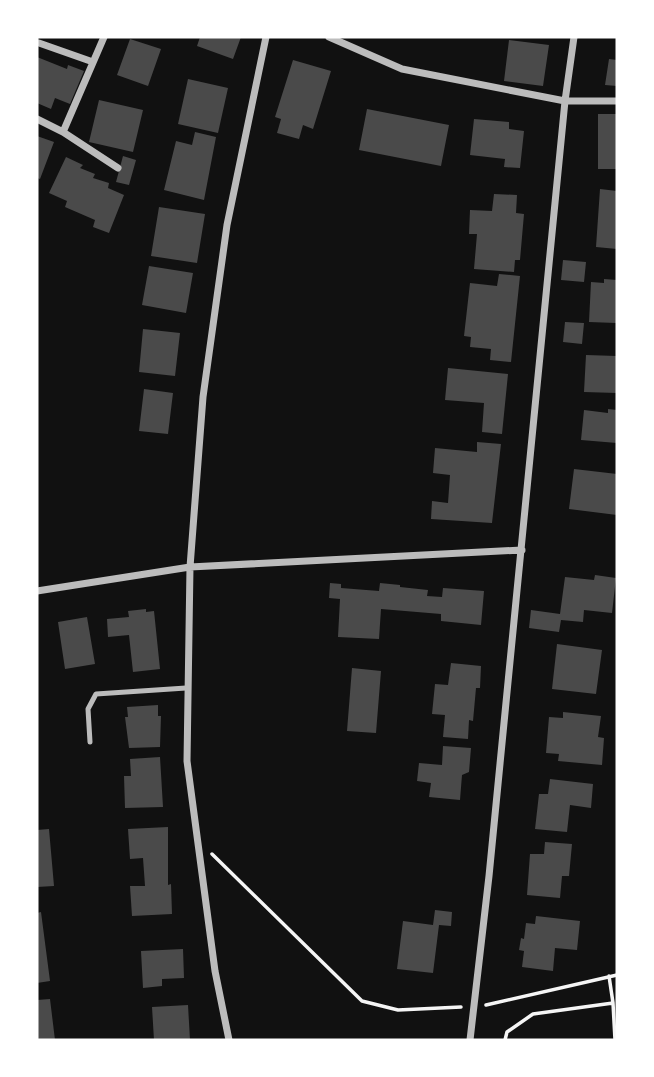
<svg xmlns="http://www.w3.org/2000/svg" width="654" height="1077" font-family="'Varela Round',sans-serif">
  <rect width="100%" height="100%" fill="#111"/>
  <!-- building -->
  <path fill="#4a4a4a" d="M200,37H241L233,59L197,46Z
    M130,39L161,49L148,86L117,75Z
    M509,40L549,45L543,86L504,81Z
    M37,57L67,69L68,65L84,71L70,104L55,98L51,109L37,103Z
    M609,59L617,60V86L605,85Z
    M293,60L331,71L313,129L303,125L299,139L277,133L281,119L275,117Z
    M188,79L228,88L218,133L178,124Z
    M99,100L143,110L133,152L89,142Z
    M367,109L449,125L441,166L359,150Z
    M598,114H617V169H598Z
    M474,119L509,122V129L524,131L520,168L504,167L505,159L470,155Z
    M195,132L216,137L204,200L164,190L176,141L192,145Z
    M37,136L54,142L40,179L37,178Z
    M123,156L136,160L129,185L116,182Z
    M66,157L83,165L80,168L95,174L93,178L109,183L108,188L124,195L109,233L93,227L95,220L65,207L67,201L49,193Z
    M600,189L617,191V249L596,247Z
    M494,194L517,195L516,213L524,214L520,260H515L514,272L474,269L477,234H469L470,210L492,211Z
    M159,207L205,214L197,263L151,256Z
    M563,260L586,262L584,282L561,280Z
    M149,266L193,273L186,313L142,305Z
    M499,274L520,276L511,362L490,360L491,349L470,347L471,337L464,336L470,283L497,286Z
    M604,279L617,280L616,323L589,322L591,282L604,283Z
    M565,322L584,323L582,344L563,342Z
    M143,329L180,333L175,376L139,372Z
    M586,355L617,356V393L584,392Z
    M448,368L508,374L502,434L482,432L484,403L445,400Z
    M144,389L173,393L168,434L139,431Z
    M608,409L617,410V443L581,440L584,410L608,413Z
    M477,442L501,444L492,523L431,519L432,501L448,503L450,475L433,473L435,448L477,452Z
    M574,469L617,474V515L569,509Z
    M595,575L616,578L612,613L584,610L583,622L561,620L559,632L529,628L531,610L560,614L565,577L594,580Z
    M330,583L341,584V588L379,591L380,583L400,585V587L428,590L427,596L442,597L443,588L484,591L481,625L441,621V614L381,609L379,639L338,637L340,599L329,598Z
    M146,609V612L154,611L160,669L133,672L129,635L108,637L107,619L129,617L128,611Z
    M87,617L95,664L65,669L58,622Z
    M557,644L602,650L596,694L552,689Z
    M451,663L481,666L480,688H476L473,721L469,720L468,739L443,737L445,715L432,714L435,684L448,685Z
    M352,668L381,671L376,733L347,731Z
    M158,705V716H161L160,747L129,748L125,717H128L127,707Z
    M563,712L601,716L598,737L604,738L602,765L558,761L559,754L546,753L549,717L563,718Z
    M443,746L471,748L469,772L462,775L460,800L429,797L431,783L417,781L419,763L442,765Z
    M160,757L163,807L125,808L124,776H131L130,759Z
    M550,779L593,784L591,808L570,805L567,832L535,829L539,794H548Z
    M168,827V885L171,884L172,914L132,916L130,886H145L143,858L130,859L128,829Z
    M49,829L54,886L37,887V830Z
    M545,842L572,844L569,876H562L560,898L527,895L530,854H544Z
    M435,910L452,912L451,926L439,925L433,973L397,969L403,921L433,925Z
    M41,912L50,981L37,983V913Z
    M536,916L580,921L577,950L555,948L553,971L522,967L524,951L519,950L521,938L524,939L526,923L535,924Z
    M183,949L184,978L162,979V986L143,988L141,951Z
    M50,999L55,1040H37V1000Z
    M188,1005L190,1040H154L152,1007Z"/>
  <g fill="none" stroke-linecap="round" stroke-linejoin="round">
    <!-- path -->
    <path stroke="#f5f5f5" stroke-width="3.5" d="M212,854L362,1001L398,1010L461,1007
      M613,1003L615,1040
      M486,1005L617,975
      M505,1040L507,1032L533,1014L613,1003L609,976"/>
    <!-- service -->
    <path stroke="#bcbcbc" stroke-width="5" d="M90,742L88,709L96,694L186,688"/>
    <!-- minor -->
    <path stroke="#bcbcbc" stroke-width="7" d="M104,37L63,132L118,168
      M329,37L402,69L565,101H617
      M39,43L93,62
      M37,119L63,132
      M37,591L190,567L522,550
      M229,1040L215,971L187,761L190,567L203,397L227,225L266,37
      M470,1040L489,876L565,101L574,37"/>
  </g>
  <!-- border -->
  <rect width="654" height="1077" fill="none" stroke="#ffffff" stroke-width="77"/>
</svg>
